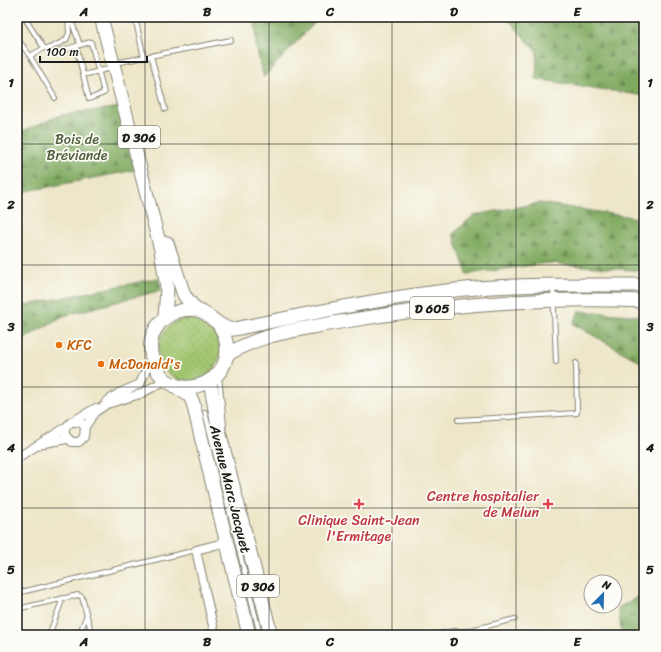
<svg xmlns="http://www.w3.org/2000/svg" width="661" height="652" font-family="Sriracha,sans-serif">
  <defs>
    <pattern id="grass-dots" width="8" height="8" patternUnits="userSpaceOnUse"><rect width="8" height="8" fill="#a1c56e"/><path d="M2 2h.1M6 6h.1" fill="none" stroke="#8aa95f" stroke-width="1.8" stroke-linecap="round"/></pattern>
    <pattern id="forest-firs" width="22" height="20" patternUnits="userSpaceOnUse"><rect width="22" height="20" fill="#80aa61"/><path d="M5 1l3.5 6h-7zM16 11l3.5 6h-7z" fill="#688a4f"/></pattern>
  </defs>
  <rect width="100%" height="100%" fill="#fdfcf7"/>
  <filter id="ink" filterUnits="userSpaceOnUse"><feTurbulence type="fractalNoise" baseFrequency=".025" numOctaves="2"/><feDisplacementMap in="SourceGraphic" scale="8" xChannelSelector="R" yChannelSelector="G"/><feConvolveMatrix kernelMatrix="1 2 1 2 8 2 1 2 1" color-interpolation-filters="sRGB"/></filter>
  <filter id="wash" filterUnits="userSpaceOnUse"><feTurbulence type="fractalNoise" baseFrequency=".012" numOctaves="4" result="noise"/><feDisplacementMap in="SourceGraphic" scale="16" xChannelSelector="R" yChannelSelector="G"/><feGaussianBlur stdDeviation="0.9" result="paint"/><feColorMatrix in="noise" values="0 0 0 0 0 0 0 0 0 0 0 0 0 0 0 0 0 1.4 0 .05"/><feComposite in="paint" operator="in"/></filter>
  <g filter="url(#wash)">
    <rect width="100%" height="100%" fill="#ede6c8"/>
    <!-- grass -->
    <path fill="url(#grass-dots)" stroke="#5e7045" d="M158 350a31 31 0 1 1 62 0a31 31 0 1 1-62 0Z"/>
    <!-- forest -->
    <path fill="url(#forest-firs)" stroke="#4e633e" d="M255,17H320L264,77L256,48Z
      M506,17H644V96L536,79L537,52Z
      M121,107L140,169L17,193V129L20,132L61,115Z
      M540,203L644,219V271L548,263L467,274L453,234L474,215Z
      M158,278L162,290L63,316L17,343V307Z
      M579,311L644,316V364L573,324Z
      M644,593V635H622L618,608Z"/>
  </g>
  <g filter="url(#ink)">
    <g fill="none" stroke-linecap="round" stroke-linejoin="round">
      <!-- service casing -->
      <g stroke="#848172" stroke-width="6">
        <path id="service" d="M70,17L80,45
          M135,17L144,58
          M17,38L30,56L44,48L24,17
          M91,42L104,93L89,99L76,46Z
          M44,48H50L66,40L69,33L68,17
          M57,52L76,46
          M30,56L55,98
          M151,56L165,109
          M120,62L231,40
          M83,75L112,68
          M553,287L556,362
          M219,376L224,425
          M205,412L260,635
          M458,420L577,413L576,363
          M17,593L196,550
          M17,609L78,595L82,597L92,635
          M17,627L24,635
          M49,635L63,598
          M79,635L86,617
          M435,635L453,631H467L515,619"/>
      </g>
      <!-- minor casing -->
      <g stroke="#848172" stroke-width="10">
        <path id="minor" d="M106,402L119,393L140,384L151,358
          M73,421L96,408
          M85,427L80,422H71L65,428V435L72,442H79L84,437L85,427L95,412L107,404L140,394L166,380
          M44,443L67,439
          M17,458L65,428
          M215,635L196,550L227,542"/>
      </g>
      <!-- primary casing -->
      <g stroke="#848172" stroke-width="15">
        <path id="primary" d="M101,17L161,250L167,288L165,318
          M167,243L184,295L196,310
          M218,323C253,378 175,411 155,366C151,357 149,347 152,337C156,323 169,313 183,310C206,305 212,324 229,329C233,330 240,328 244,327C317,312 391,296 465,289C525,284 584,285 644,285
          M227,355C259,334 297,330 334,323C436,305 540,296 644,301
          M210,381L218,427L271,635
          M175,386L190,396L193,403L249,635"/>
      </g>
      <!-- service -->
      <use href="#service" stroke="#fff" stroke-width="4"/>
      <!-- minor -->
      <use href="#minor" stroke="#fff" stroke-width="8"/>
      <!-- primary -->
      <use href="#primary" stroke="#fff" stroke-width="13"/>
    </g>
  </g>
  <!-- grid -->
  <path fill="none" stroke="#1c1c1c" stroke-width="1" stroke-opacity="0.55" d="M145,17V635M269,17V635M392,17V635M516,17V635M17,144H644M17,265H644M17,387H644M17,508H644"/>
  <!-- markers -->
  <g fill="#e8710a" stroke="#fdfcf7" stroke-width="1.5">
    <circle cx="59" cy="345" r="4"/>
    <circle cx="101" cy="364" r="4"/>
  </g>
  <g fill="#e0444e" stroke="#fdfcf7" stroke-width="1.5">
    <path d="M357 498h4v4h4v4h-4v4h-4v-4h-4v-4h4z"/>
    <path d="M546 498h4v4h4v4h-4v4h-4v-4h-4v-4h4z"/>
  </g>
  <g text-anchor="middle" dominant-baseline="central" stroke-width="3.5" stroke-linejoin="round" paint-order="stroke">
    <!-- shield labels -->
    <g fill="#fdfcf7" stroke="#605f5e" stroke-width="1">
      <rect x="118" y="126" width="42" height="22" rx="3"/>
      <rect x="410" y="297" width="44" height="22" rx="3"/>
      <rect x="237" y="575" width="42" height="22" rx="3"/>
    </g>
    <g font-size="13" font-weight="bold" fill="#1c1c1c">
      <text x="139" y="137">D 306</text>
      <text x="432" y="308">D 605</text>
      <text x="258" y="586">D 306</text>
    </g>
    <!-- park labels -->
    <g font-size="14" fill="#51603d" stroke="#fdfcf7">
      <text x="77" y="139">Bois de<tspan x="77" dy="16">Bréviande</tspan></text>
    </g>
    <!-- food labels -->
    <g font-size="14" fill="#c56008" stroke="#fdfcf7" text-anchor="start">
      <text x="67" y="345">KFC</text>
      <text x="109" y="364">McDonald's</text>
    </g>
    <!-- street labels -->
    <g font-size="14" fill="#1c1c1c" stroke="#fdfcf7">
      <text transform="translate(230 489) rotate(76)">Avenue Marc Jacquet</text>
    </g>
    <!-- health labels -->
    <g font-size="14" fill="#be3a42" stroke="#fdfcf7" text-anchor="end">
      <text x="539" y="496">Centre hospitalier<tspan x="539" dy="16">de Melun</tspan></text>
      <text x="359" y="520" text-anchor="middle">Clinique Saint-Jean<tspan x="359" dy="16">l'Ermitage</tspan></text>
    </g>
  </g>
  <!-- margin -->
  <rect width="661" height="652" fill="none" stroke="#fdfcf7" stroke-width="44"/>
  <!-- north arrow -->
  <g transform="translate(603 594) rotate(23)"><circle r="19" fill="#fdfcf7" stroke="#a3a29f"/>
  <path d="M0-3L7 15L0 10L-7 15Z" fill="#1f6fb2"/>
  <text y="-6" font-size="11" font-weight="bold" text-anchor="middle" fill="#1c1c1c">N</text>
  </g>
  <!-- scale -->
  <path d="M40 56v6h107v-6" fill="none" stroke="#1c1c1c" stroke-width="2"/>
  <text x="46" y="56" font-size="12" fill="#1c1c1c" stroke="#fdfcf7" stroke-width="3" paint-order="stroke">100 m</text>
  <rect x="22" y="22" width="617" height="608" fill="none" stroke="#1c1c1c" stroke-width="1.5"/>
  <g font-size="13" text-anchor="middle" font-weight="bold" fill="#1c1c1c">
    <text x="84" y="16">A</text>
    <text x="207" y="16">B</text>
    <text x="330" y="16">C</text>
    <text x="454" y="16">D</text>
    <text x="577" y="16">E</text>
    <text x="11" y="87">1</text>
    <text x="650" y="87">1</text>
    <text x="11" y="209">2</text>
    <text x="650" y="209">2</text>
    <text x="11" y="331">3</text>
    <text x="650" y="331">3</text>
    <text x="11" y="452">4</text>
    <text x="650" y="452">4</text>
    <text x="11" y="574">5</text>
    <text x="650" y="574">5</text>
    <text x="84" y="646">A</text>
    <text x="207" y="646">B</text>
    <text x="330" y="646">C</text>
    <text x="454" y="646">D</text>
    <text x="577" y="646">E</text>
  </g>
</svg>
